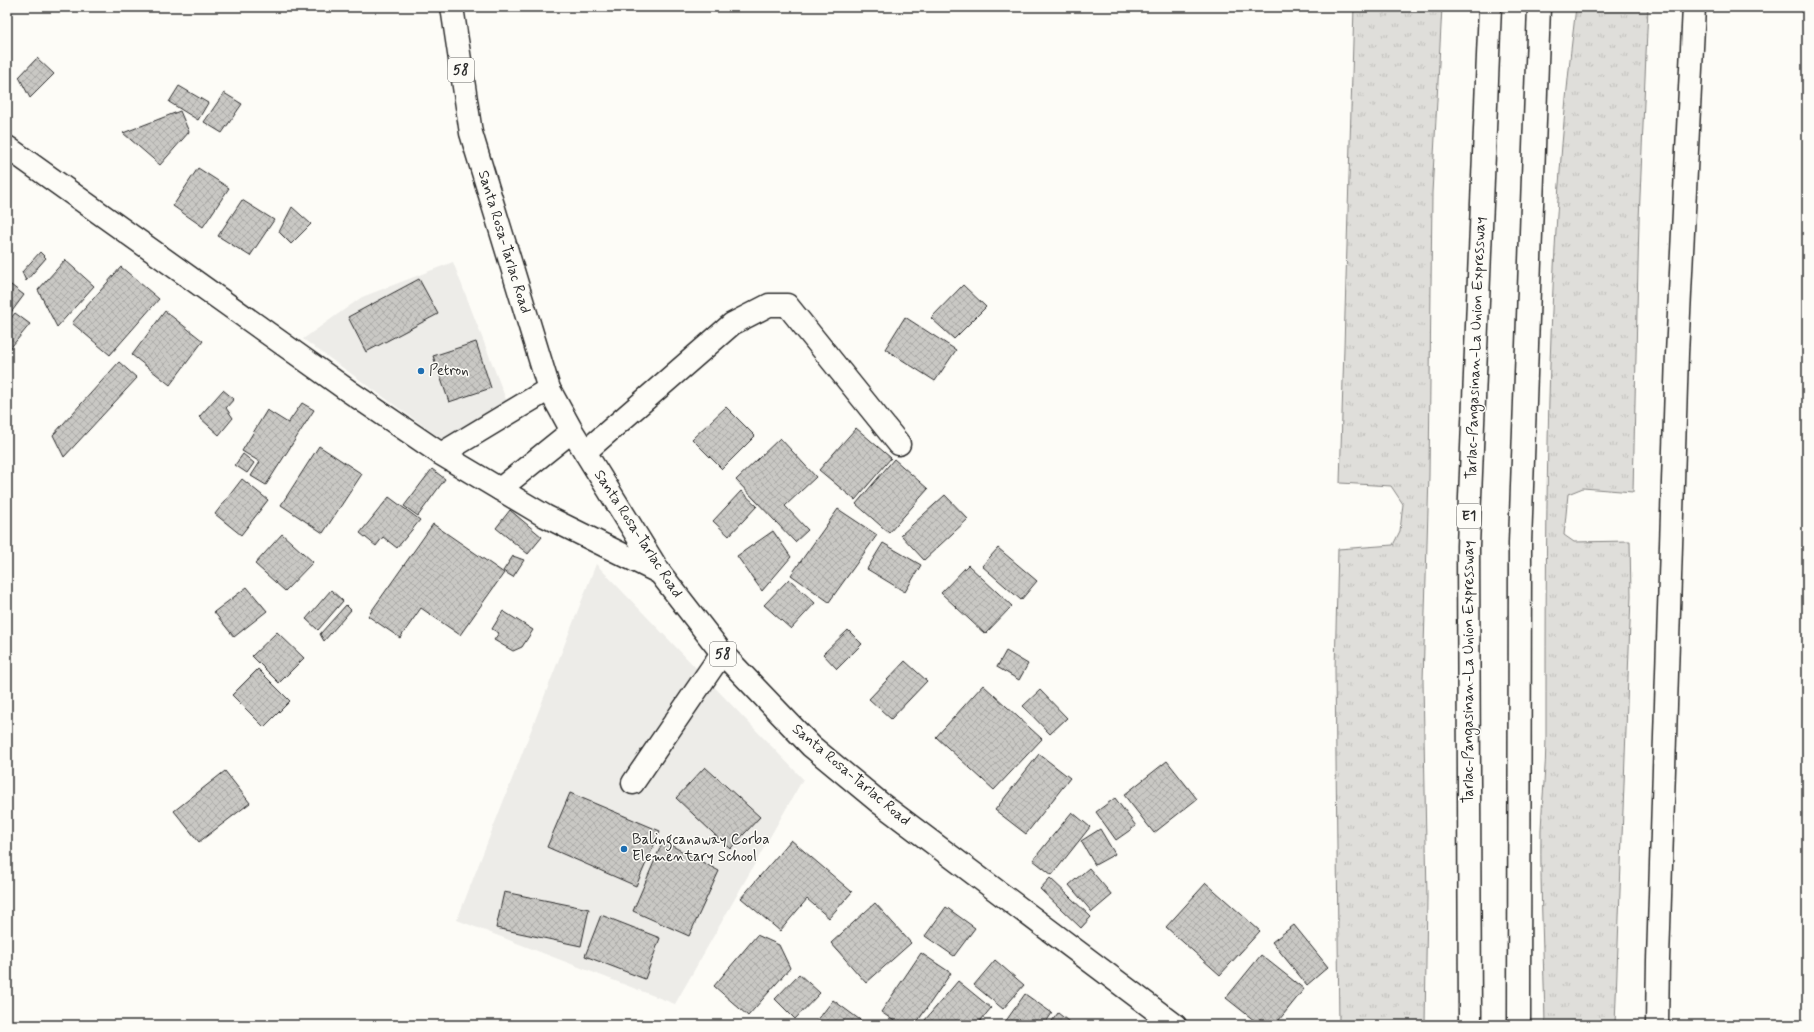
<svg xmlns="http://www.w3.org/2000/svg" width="1814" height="1032" font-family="Mynerve,sans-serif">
  <defs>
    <pattern id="grass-tufts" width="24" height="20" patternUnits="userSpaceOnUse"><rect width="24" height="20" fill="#dfdeda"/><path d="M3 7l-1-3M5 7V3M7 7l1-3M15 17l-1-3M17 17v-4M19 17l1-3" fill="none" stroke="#c0bfbb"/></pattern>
    <pattern id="building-cross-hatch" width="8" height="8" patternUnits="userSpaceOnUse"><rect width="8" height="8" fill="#c9c8c4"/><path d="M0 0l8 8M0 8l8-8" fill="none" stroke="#adaca9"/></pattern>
  </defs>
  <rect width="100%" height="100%" fill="#fdfcf7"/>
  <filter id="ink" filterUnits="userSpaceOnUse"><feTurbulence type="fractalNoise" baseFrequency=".025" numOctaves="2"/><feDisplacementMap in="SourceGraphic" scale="8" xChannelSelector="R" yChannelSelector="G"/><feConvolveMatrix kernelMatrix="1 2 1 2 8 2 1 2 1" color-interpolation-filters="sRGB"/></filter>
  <g filter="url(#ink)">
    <!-- built -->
    <path fill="#edece8" d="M453,262L507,402L443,440L303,339L362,297Z
      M596,564L803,779L675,1004L457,920Z"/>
    <!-- grass -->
    <path fill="url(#grass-tufts)" stroke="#858482" d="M1354,7H1442L1432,193L1429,475L1423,681L1427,897L1425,1025H1339L1335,669L1338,549L1393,545L1400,531L1403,504L1391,486L1340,483Z
      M1576,7H1648L1639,220L1633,492L1583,488L1568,494L1564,535L1574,542L1630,541L1631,596L1615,1025H1545C1544,960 1540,895 1541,830C1542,800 1546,769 1546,738C1546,495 1546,249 1576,7Z"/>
    <!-- building -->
    <path fill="url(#building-cross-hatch)" stroke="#2b2b2b" d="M37,58L54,74L30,98L19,77Z
      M179,86L208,103L198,120L169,102Z
      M224,93L242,104L222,133L204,122Z
      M180,111L189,132L160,165L123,133Z
      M198,168L229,188L203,227L173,206Z
      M242,200L274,220L250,256L218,236Z
      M292,207L311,224L291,244L279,232Z
      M40,252L46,258L26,281L22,272Z
      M65,260L94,286L57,327L38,290Z
      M121,267L159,299L110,355L72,323Z
      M419,279L438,314L366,352L348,317Z
      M7,282L24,295L7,318Z
      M963,285L986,307L954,339L931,318Z
      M165,311L203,341L170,385L132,355Z
      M15,313L30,324L8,351L7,323Z
      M905,317L956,350L935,381L885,349Z
      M476,342L491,388L449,402L433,356Z
      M119,362L137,378L64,457L53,435Z
      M223,390L234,399L226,408L233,418L219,435L199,417Z
      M302,403L314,410L266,485L251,476L260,462L242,451L267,410L288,423Z
      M726,407L755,436L722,469L692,439Z
      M856,428L891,458L855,500L819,470Z
      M780,438L816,477L785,506L808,530L795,542L736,480Z
      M319,446L362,474L323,533L281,505Z
      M243,454L254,463L247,473L235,465Z
      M894,459L928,489L889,533L856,504Z
      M432,469L445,479L418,516L404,506Z
      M242,479L268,500L241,535L215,514Z
      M741,491L757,506L729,536L713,521Z
      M945,495L968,519L924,560L901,535Z
      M389,497L420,520L397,548L383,537L376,546L360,533Z
      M838,509L877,535L829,602L791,575Z
      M510,510L542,537L528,554L496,528Z
      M433,524L504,573L460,635L421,608L400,638L368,616Z
      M773,531L791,557L762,591L737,556Z
      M282,534L313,562L285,591L255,564Z
      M883,543L921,565L905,592L867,569Z
      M998,548L1037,581L1021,600L982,566Z
      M513,556L524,560L513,577L503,571Z
      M968,565L1012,606L985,634L941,593Z
      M789,579L815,603L791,629L764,605Z
      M247,587L267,611L234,637L214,612Z
      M331,590L343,601L318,630L306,619Z
      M346,605L351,610L324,641L320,634Z
      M503,611L533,630L522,647L513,651L494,640L499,633L492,629Z
      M848,630L862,644L837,669L823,654Z
      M277,632L304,658L279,683L252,656Z
      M1006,651L1028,664L1019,680L997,667Z
      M905,661L927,681L891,719L869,699Z
      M258,669L290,701L264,727L232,695Z
      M983,685L1042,739L994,790L936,737Z
      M1040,690L1067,718L1050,734L1023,706Z
      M1039,754L1070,778L1026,834L995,810Z
      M1167,761L1197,799L1154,833L1124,795Z
      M705,767L760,817L730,849L676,798Z
      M225,771L250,803L199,842L174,811Z
      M570,793L660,831L636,886L547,847Z
      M1115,798L1136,826L1116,840L1096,812Z
      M1072,812L1090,827L1052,875L1033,860Z
      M1100,829L1115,854L1095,865L1081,841Z
      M791,840L852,892L829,918L807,899L780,931L741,898Z
      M663,841L719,871L689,936L633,911Z
      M1089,868L1112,895L1092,912L1069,885Z
      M1050,878L1091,917L1081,928L1040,889Z
      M1206,883L1260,931L1220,975L1166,927Z
      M504,892L589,909L581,946L496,928Z
      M875,903L911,943L866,983L831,943Z
      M946,907L975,928L954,956L925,936Z
      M601,915L660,938L645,979L585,956Z
      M1294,925L1328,967L1307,985L1272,942Z
      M757,935L779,945L790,968L748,1016L714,986Z
      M921,953L951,973L915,1025H900L881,1012Z
      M1261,955L1304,989L1275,1025H1260L1226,998Z
      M995,960L1024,985L1003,1009L974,985Z
      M799,974L820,993L795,1019L775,999Z
      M958,981L991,1008L977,1025H931L925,1020Z
      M1025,994L1052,1013L1044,1025H1003Z
      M833,1000L867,1025H814Z
      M1058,1013L1073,1025H1049Z"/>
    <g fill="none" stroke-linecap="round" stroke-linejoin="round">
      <!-- minor casing -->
      <g stroke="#2b2b2b" stroke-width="25">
        <path id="minor" d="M7,147L350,392L441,454L545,516L660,573
          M585,452L732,324L769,305H787L899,444
          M441,454L549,389
          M633,783L722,653
          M1657,1025L1658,960L1677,354L1694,7"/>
      </g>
      <!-- highway casing -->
      <g stroke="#2b2b2b" stroke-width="25">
        <path id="highway" d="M452,7L471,133L549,389L572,431L660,573L722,653L811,746L880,803L1175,1025
          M500,489L572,431
          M1470,1025L1468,546L1490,7
          M1519,1025L1520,543L1539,7"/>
      </g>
      <!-- minor -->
      <use href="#minor" stroke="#fdfcf7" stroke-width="22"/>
      <!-- highway -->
      <use href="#highway" stroke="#fdfcf7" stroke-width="22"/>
    </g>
  </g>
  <!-- markers -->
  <g fill="#1f6fb2" stroke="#fdfcf7" stroke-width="1.5">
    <circle cx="421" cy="371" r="4"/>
    <circle cx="624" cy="849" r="4"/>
  </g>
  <g text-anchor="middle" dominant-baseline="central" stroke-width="3" stroke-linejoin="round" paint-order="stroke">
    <!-- shield labels -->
    <g fill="#fdfcf7" stroke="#6a6a68" stroke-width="1">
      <rect x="448" y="58" width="26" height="24" rx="3"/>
      <rect x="1457" y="504" width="24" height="24" rx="3"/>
      <rect x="710" y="642" width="26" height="24" rx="3"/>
    </g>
    <g font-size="14" font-weight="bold" fill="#2b2b2b">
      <text x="461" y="70">58</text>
      <text x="1469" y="516">E1</text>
      <text x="723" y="654">58</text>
    </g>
    <!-- street labels -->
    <g font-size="15" fill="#2b2b2b" stroke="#fdfcf7">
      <text transform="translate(504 242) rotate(73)">Santa Rosa-Tarlac Road</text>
      <text transform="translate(1476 348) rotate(-88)">Tarlac-Pangasinan-La Union Expressway</text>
      <text transform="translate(638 534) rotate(57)">Santa Rosa-Tarlac Road</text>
      <text transform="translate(1469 672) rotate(-90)">Tarlac-Pangasinan-La Union Expressway</text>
      <text transform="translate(851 775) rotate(40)">Santa Rosa-Tarlac Road</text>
    </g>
    <!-- poi labels -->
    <g font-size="15" fill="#2b2b2b" stroke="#fdfcf7" text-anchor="start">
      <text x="429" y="371">Petron</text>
      <text x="632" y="840">Balingcanaway Corba<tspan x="632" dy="17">Elementary School</tspan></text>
    </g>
  </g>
  <!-- margin -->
  <rect width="1814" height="1032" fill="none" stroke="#fdfcf7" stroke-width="24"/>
  <rect x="12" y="12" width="1790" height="1008" fill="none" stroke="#2b2b2b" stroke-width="1.5" filter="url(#ink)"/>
</svg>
